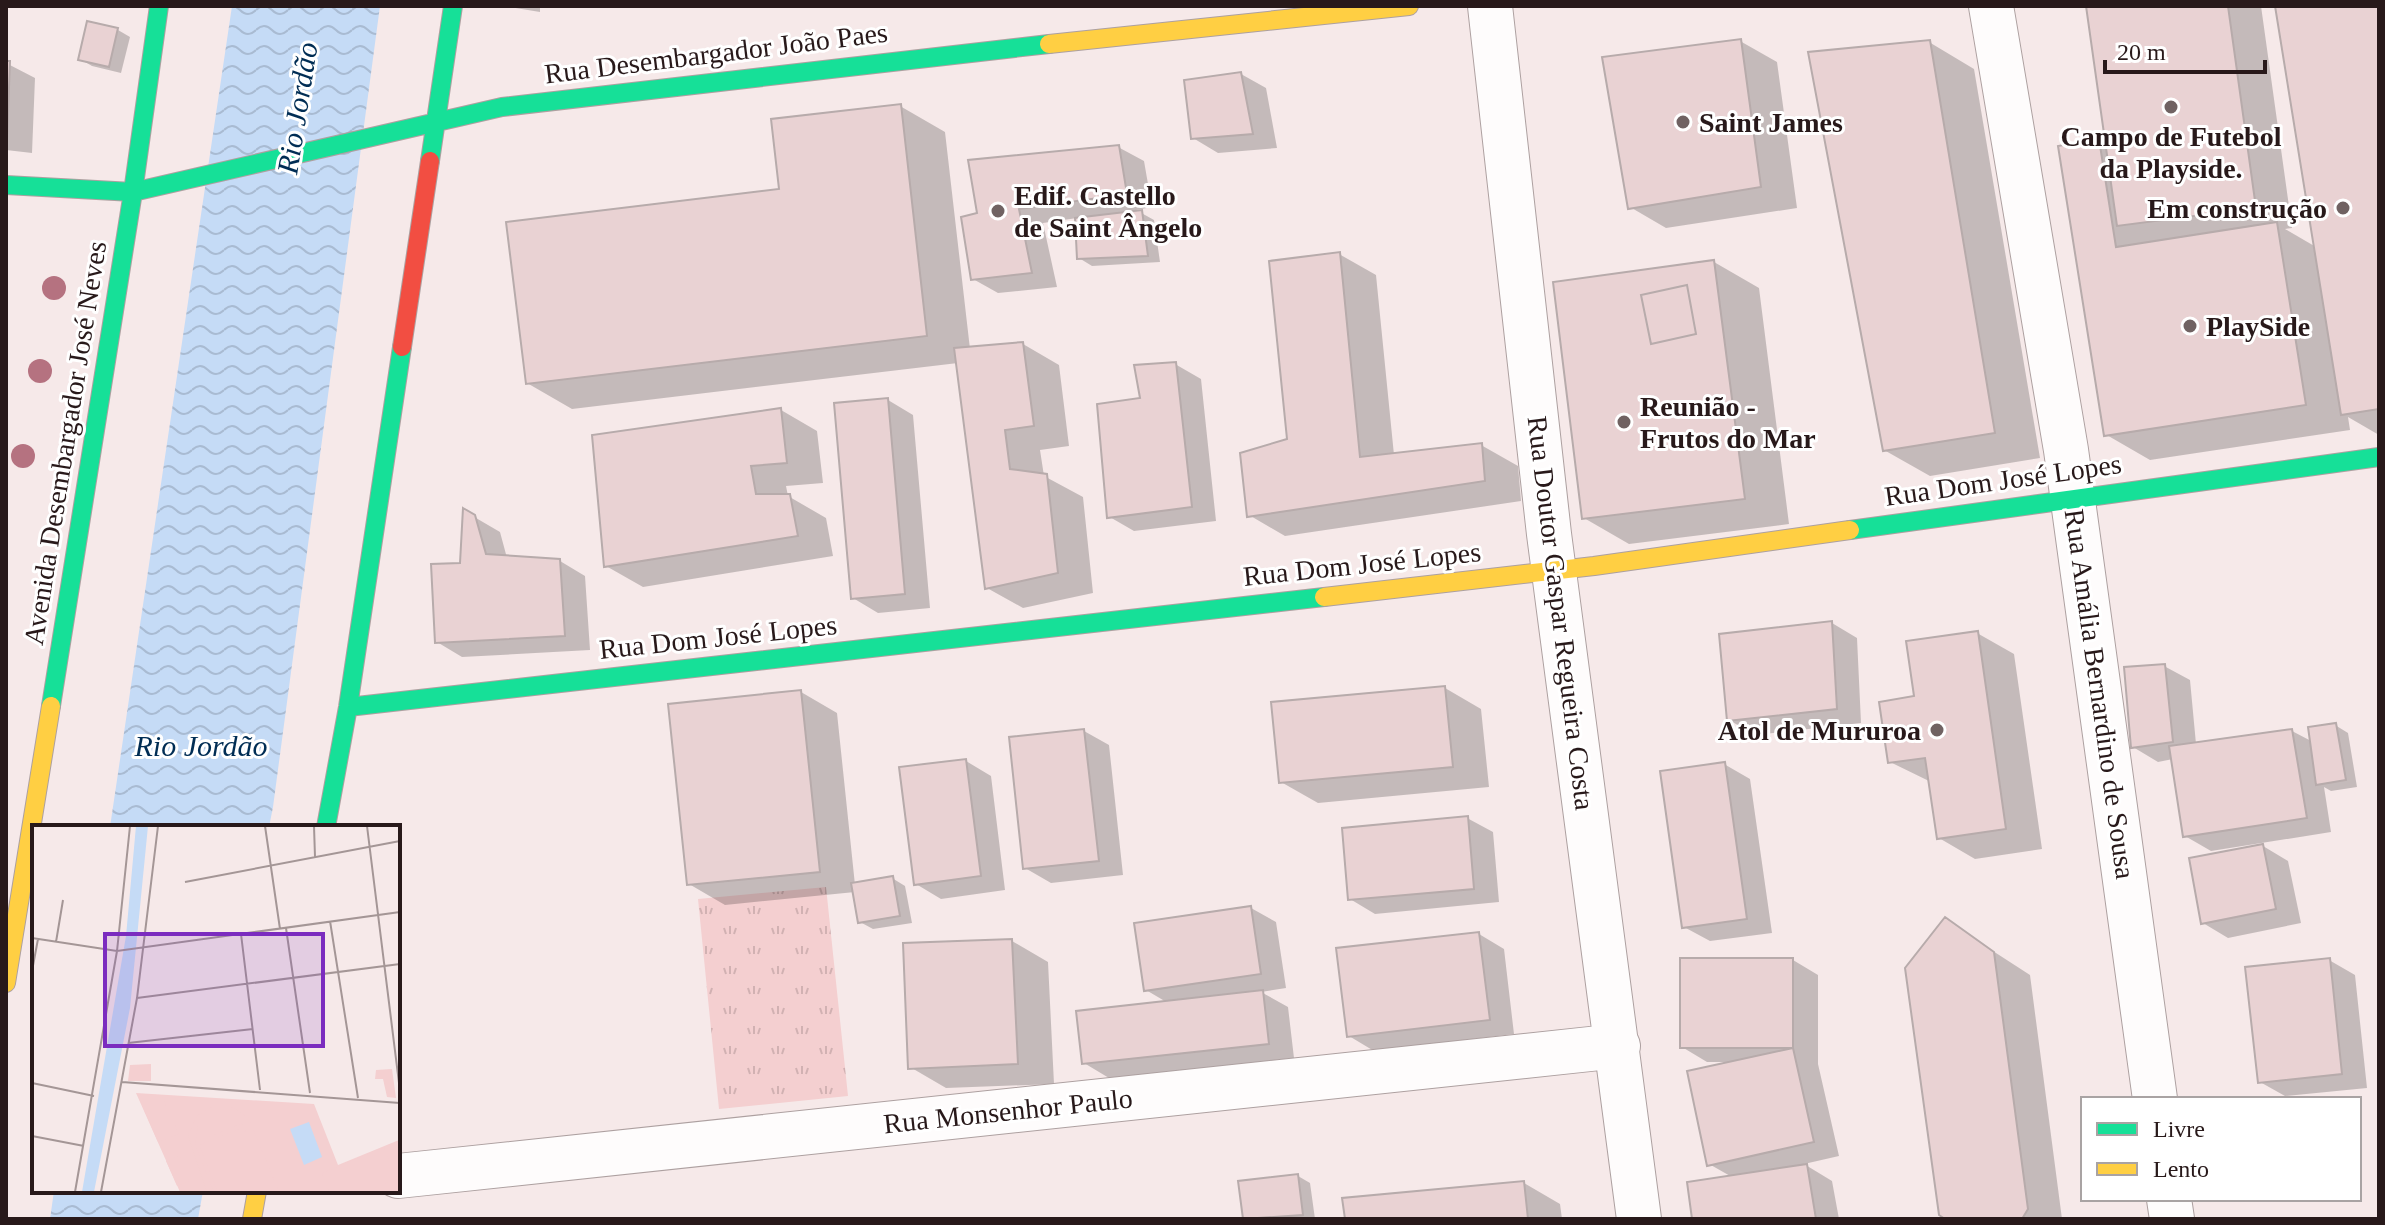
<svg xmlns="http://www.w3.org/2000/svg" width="2385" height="1225" font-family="Georgia,serif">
  <defs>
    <pattern id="grass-tufts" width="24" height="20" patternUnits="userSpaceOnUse" patternTransform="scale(2)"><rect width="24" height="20" fill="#f4cfd0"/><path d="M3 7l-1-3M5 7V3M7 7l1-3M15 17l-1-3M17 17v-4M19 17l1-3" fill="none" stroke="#d1b1b2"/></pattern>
    <pattern id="water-waves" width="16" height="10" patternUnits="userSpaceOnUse" patternTransform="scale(2)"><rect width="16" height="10" fill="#c5dbf6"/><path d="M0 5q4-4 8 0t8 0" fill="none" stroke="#a9bbd2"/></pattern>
  </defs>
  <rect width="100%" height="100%" fill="#f6e9e9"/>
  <!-- grass -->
  <path fill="url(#grass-tufts)" d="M826,887L848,1096L719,1109L698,899Z"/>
  <!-- water -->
  <path fill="url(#water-waves)" d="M232,6H380L273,807L269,827H110Z
    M54,1191H203L198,1219H50Z"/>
  <!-- shadow -->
  <path fill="#0003" d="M504,6H540V12Z
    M2088,6H2261L2292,228L2285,229L2316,247L2277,6H2379V435L2348,417L2350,430L2150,460L2105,434L2099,141L2108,146Z
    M89,23L118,30L130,37L121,73L92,66L80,59Z
    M1740,41L1777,62L1797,208L1666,228L1630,207Z
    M1929,42L1974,69L2040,458L1930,476L1884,450Z
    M6,63L35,78L32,153L6,150Z
    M1241,74L1266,88L1277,148L1218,153L1193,138Z
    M900,106L945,132L970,349L1023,344L1059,365L1069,446L1040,450L1044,476L1083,497L1093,593L1023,608L987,588L958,363L572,409L527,383Z
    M1118,147L1144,161L1152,207L1136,210L1154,220L1160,262L1092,266L1079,258L1077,218L1043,223L1057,287L998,293L973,279L979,215Z
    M1339,254L1376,275L1394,455L1481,445L1518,466L1521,501L1285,536L1249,515L1289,441Z
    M1714,262L1759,288L1789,524L1629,544L1584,518Z
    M1175,364L1201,379L1216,521L1134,531L1108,516L1143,400Z
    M888,400L913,415L930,608L878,613L853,598Z
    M781,410L817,431L823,483L786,486L788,496L826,518L833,556L643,587L606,566Z
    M464,511L500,532L507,558L560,561L585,576L590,650L462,657L437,642L462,565Z
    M1832,623L1857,638L1861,723L1755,735L1729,720Z
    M1977,633L2014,654L2042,849L1975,859L1939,838L1931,782L1890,762L1916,698Z
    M2164,666L2190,680L2196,744L2292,731L2313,742L2335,725L2348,733L2357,787L2331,791L2324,787L2331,832L2211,851L2185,836L2173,759L2158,762L2133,747Z
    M1445,688L1481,709L1489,787L1318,803L1281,782Z
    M801,692L837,713L855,885L892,878L905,886L912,923L873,929L860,922L855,892L725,905L689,884Z
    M1084,731L1109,745L1123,875L1051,883L1025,868Z
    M966,761L991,776L1005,890L941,899L916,884Z
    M1724,764L1750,779L1772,933L1710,941L1684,927Z
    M1467,818L1493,832L1499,902L1375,914L1350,899Z
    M2263,846L2288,861L2301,923L2228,938L2203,923Z
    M1251,908L1276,922L1286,988L1261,992L1288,1007L1294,1058L1109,1078L1084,1063L1168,1003L1146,990Z
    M1945,920L2030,975L2062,1219H1949Z
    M1479,934L1504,949L1514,1034L1374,1051L1349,1036Z
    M1012,941L1048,962L1054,1084L946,1088L910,1067Z
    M1793,960L1818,975V1064L1839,1156L1804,1164L1832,1181L1839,1219H1694L1732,1177L1709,1164L1731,1062H1707L1682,1047Z
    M2329,960L2355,975L2367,1088L2285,1096L2260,1082Z
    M1298,1176L1310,1183L1315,1219H1245L1240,1182Z
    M1524,1183L1560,1204L1562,1219H1347Z"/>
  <!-- building -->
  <path fill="#e9d2d3" stroke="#b7abab" stroke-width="2" d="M2086,6H2228L2256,208L2117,226Z
    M2275,6H2379V409L2341,415Z
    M87,21L118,28L109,67L78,60Z
    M1741,39L1761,187L1628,209L1602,57Z
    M1930,40L1995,433L1883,451L1808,52Z
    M6,61H10L7,139H6Z
    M1241,72L1253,134L1191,139L1184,80Z
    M901,104L927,336L526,384L506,222L779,189L771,119Z
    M2099,139L2116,247L2277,222L2306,405L2104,436L2058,146Z
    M1119,145L1127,194L1019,209L1032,273L971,280L961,217L977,213L968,160Z
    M1142,210L1148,256L1077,259L1075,218Z
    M1340,252L1360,457L1482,443L1485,481L1247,517L1240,453L1287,439L1269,261Z
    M1714,260L1745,499L1582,519L1553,282Z
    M1687,285L1696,334L1651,344L1641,295Z
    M1023,342L1034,426L1005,430L1010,469L1047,474L1058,573L985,589L954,348Z
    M1176,362L1192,507L1107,518L1097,404L1140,398L1134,365Z
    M888,398L905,594L851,599L834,403Z
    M781,408L787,463L751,466L756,494H790L798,536L604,567L592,435Z
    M463,508L475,515L486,554L560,559L565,636L435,643L431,564L460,563Z
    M1832,621L1837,709L1727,721L1719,634Z
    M1978,631L2006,829L1937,839L1925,758L1888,763L1879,702L1914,696L1906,641Z
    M2165,664L2173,742L2131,748L2124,667Z
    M1445,686L1453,767L1279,783L1271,702Z
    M801,690L820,872L687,885L668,704Z
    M2336,723L2346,780L2316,785L2308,727Z
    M1084,729L1099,861L1023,869L1009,737Z
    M2292,729L2307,818L2183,837L2169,746Z
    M966,759L981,876L914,885L899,767Z
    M1725,762L1747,919L1682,928L1660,771Z
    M1468,816L1474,889L1348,900L1342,828Z
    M2263,844L2276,909L2201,924L2189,858Z
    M893,876L900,916L858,923L851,883Z
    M1251,906L1261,974L1144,991L1134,923Z
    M1945,917L1994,952L2028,1209L2022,1219H1945L1939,1215L1905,968Z
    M1479,932L1490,1020L1347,1037L1336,948Z
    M1012,939L1018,1064L908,1069L903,943Z
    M1680,958H1793V1048H1680Z
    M2330,958L2342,1074L2258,1083L2245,967Z
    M1263,990L1269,1044L1082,1064L1076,1011Z
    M1793,1048L1814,1142L1707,1166L1687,1071Z
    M1807,1164L1816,1219H1692L1687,1182Z
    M1298,1174L1303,1215L1243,1219L1238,1181Z
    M1524,1181L1528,1219H1345L1342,1198Z"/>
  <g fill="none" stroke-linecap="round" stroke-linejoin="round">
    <!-- street casing -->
    <g stroke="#ada0a0" stroke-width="46">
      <path id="street" d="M1490,6L1549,534L1639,1219
        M1991,6L2066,450L2155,1099
        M398,1176L1618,1046
        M2169,1199L2172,1219"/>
    </g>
    <!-- fast casing -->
    <g stroke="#ada0a0" stroke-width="20">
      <path id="fast" d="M430,161L453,6
        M6,185L133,192L502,107L1049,44
        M1850,530L2379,457
        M51,706L133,192L159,6
        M348,707L1324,597
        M326,827L348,707L402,347"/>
    </g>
    <!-- slow casing -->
    <g stroke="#ada0a0" stroke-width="20">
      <path id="slow" d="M1049,44L1409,6
        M1324,597L1594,566L1850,530
        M6,983L51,706
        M252,1219L257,1191"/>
    </g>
    <!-- jam casing -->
    <g stroke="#ada0a0" stroke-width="20">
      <path id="jam" d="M402,347L430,161"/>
    </g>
    <!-- street -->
    <use href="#street" stroke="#fefcfc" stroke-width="44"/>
    <!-- fast -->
    <use href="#fast" stroke="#16e098" stroke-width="18"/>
    <!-- slow -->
    <use href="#slow" stroke="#ffcf43" stroke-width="18"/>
    <!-- jam -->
    <use href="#jam" stroke="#f24e42" stroke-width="18"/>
  </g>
  <!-- trees -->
  <g fill="#b57280">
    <circle cx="54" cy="288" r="12"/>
    <circle cx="40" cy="371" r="12"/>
    <circle cx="23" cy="456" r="12"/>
  </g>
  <!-- markers -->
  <g fill="#706262" stroke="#fff" stroke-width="3">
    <circle cx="2171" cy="107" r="8"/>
    <circle cx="1683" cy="122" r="8"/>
    <circle cx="2343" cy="208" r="8"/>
    <circle cx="998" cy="211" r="8"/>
    <circle cx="2190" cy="326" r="8"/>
    <circle cx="1624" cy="422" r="8"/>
    <circle cx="1937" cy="730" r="8"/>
  </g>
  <g text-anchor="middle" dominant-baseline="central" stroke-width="6" stroke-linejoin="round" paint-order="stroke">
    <!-- street labels -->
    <g font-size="28" fill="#28191a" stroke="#fff">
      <text transform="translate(716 53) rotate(-7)">Rua Desembargador João Paes</text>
      <text transform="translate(65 443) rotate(-81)">Avenida Desembargador José Neves</text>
      <text transform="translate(2003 480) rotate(-8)">Rua Dom José Lopes</text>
      <text transform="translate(1362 564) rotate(-6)">Rua Dom José Lopes</text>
      <text transform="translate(1561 613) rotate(83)">Rua Doutor Gaspar Regueira Costa</text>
      <text transform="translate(718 637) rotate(-6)">Rua Dom José Lopes</text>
      <text transform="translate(2100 694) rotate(82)">Rua Amália Bernardino de Sousa</text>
      <text transform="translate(1008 1111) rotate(-6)">Rua Monsenhor Paulo</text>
    </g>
    <!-- poi labels -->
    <g font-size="28" font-weight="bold" fill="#28191a" stroke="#fff" text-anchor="start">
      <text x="1699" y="122">Saint James</text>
      <text x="2171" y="136" text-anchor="middle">Campo de Futebol<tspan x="2171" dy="32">da Playside.</tspan></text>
      <text x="1014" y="195">Edif. Castello<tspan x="1014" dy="32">de Saint Ângelo</tspan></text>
      <text x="2327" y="208" text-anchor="end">Em construção</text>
      <text x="2206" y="326">PlaySide</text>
      <text x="1640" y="406">Reunião -<tspan x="1640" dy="32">Frutos do Mar</tspan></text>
      <text x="1921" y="730" text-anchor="end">Atol de Mururoa</text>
    </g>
    <!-- water labels -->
    <g font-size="30" font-style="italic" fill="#002d54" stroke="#fff">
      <text transform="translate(297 108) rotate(-81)">Rio Jordão</text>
      <text x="201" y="745">Rio Jordão</text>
    </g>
  </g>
  <!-- overview -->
  <g transform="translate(32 825)">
    <rect width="368" height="368" fill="#f6e9e9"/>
    <path d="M119,239V256H96L98,240ZM360,244L364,273L355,272L351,254H343L344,245ZM104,268L282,279L306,340L367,315L366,367H148Z" fill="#f4cfd0"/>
    <path d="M130,272L147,309L126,317L110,280ZM182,281H198L216,292L247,367L237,362L227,367H186L167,320L208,304L214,307L210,298L177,312L166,301L163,320L182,367H175L156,310L165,291ZM352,322L365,354L333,367H297L290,348ZM148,331L157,356L145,361L134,336Z" fill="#f4cfd0"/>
    <path d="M104,1H116L98,183L62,367H50L94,111ZM277,297L290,332L272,340L258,304Z" fill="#c5dbf6"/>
    <path fill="none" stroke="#a49696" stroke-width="2" d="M233,1L248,104M282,1L283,32M335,1L368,266M153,57L368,16M298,96L326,273M254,103L278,268M209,109L228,265M0,113L85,126L368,87M24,117L31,75M0,146L6,114M105,173L368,139M96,218L221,204M90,257L368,278M0,258L62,271M0,311L52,321M43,367L85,126L98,1M69,367L105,173L126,1"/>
    <path fill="#7b2cbf" fill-opacity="0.15" stroke="#7b2cbf" stroke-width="4" d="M73,109H291V221H73Z"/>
    <rect width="368" height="368" fill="none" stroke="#28191a" stroke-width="4"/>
  </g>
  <!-- border -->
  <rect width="2385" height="1225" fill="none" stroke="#28191a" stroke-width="16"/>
  <!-- legend -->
  <rect x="2081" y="1097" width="280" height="104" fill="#ffffff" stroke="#a9a3a3" stroke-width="2"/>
  <rect x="2097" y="1123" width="40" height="12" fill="#16e098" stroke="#a9a3a3" stroke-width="2"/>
  <text x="2153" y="1137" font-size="24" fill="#28191a">Livre</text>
  <rect x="2097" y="1163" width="40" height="12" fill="#ffcf43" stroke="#a9a3a3" stroke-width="2"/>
  <text x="2153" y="1177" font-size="24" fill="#28191a">Lento</text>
  <!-- scale -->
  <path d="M2105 60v12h160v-12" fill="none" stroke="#28191a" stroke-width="4"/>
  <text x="2117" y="60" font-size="24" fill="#28191a" stroke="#ffffff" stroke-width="6" paint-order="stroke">20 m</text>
</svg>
